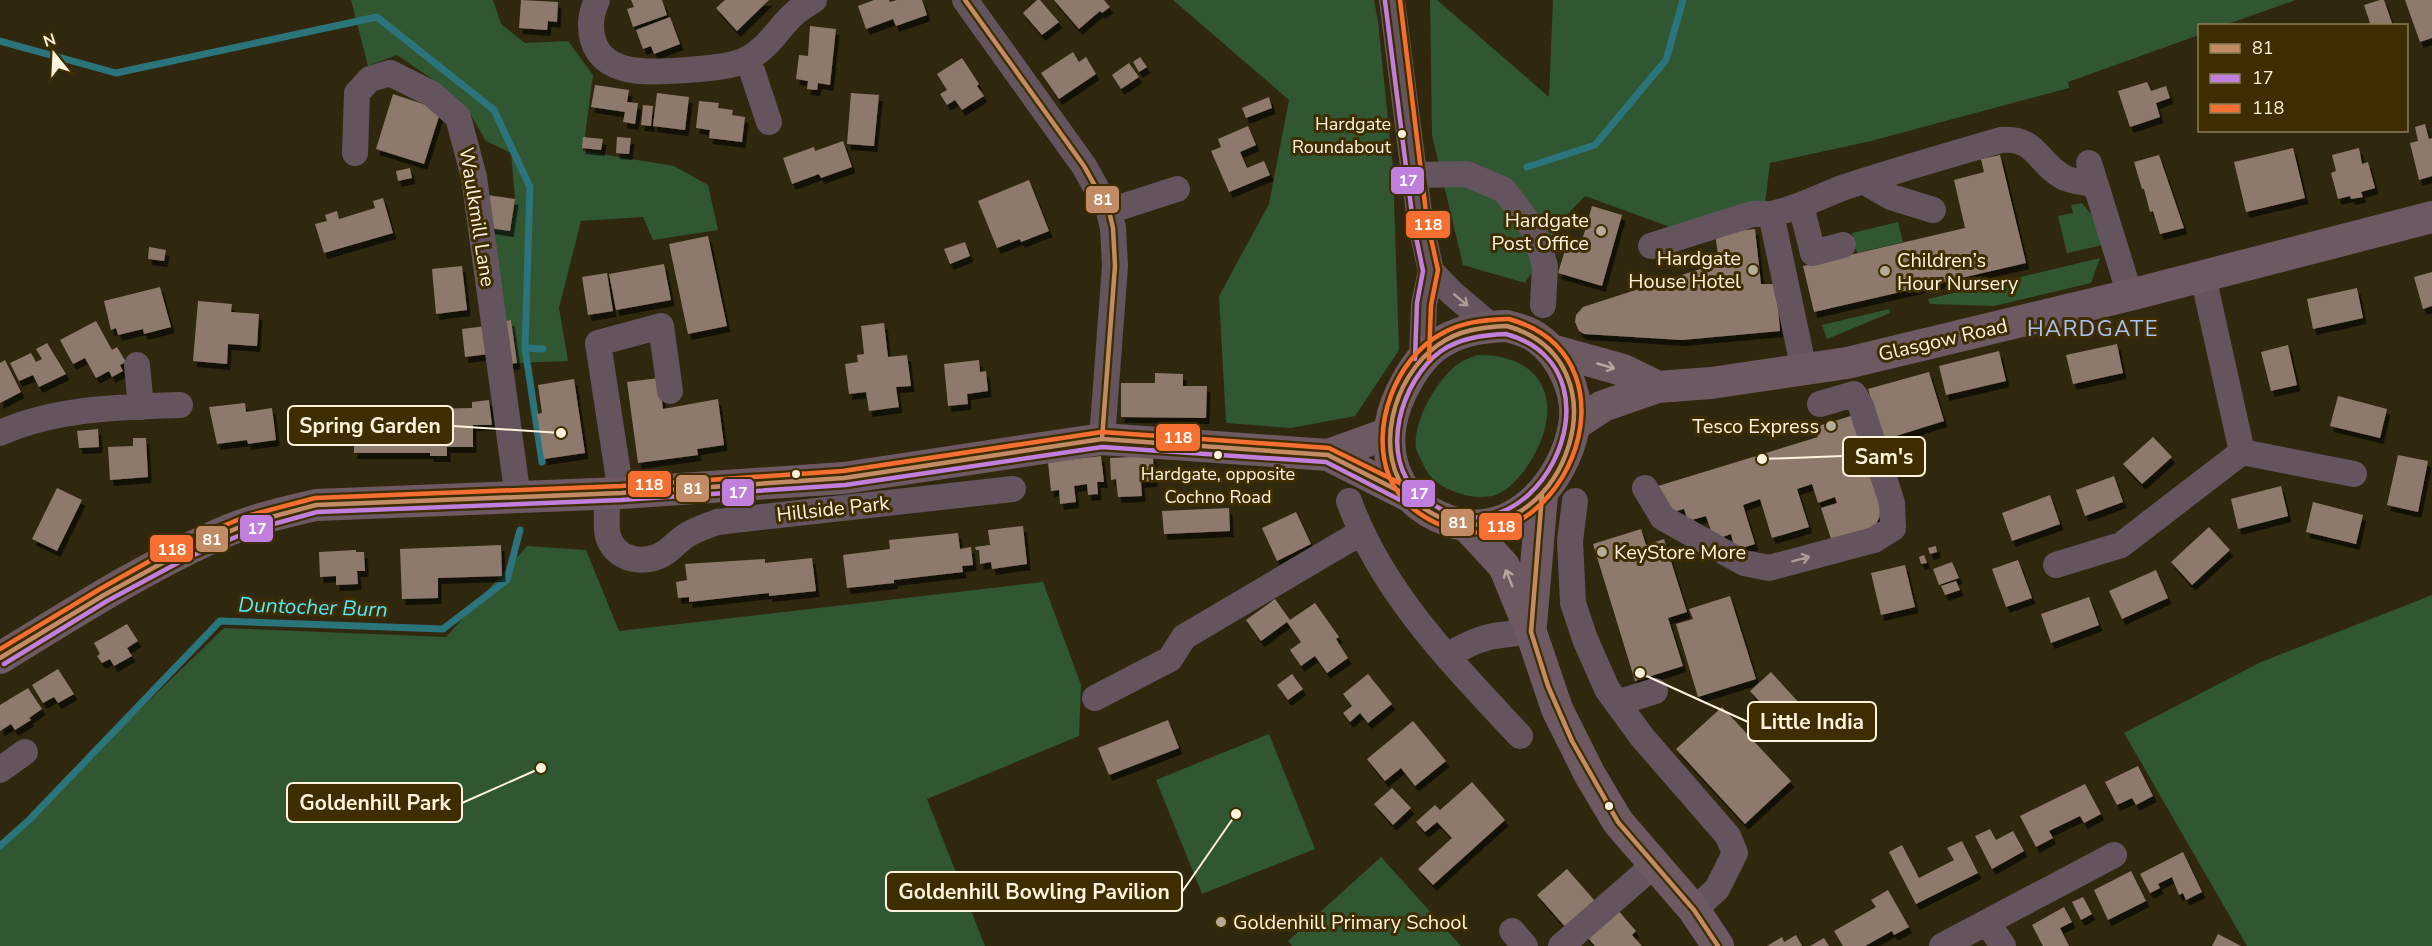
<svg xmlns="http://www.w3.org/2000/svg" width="2432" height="946" font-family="'Nunito Sans',sans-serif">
  <defs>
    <filter id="shadow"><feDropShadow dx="3.5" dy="6" stdDeviation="0" flood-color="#0009"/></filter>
  </defs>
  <rect width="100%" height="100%" fill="#30270f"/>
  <!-- green -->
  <path fill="#305632" d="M351,0H493L501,24L525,43L568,41L593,75L583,151L674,166L708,185L718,230L653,240L643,217L581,221L559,308L568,361L517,363L511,320L495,322L483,227L510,231L515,199L511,153L486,141L469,112L435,81L397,55L368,66Z
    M1173,0H1374L1378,21L1393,169L1399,350L1355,416L1291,428L1226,423L1219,296L1269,204L1289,100Z
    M1430,0H1437L1549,97L1553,0H2296L2225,25L2200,26L2199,35L2068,82L2069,88L1871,141L1770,163L1765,204L1670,227L1585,196L1568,214L1525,283L1463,265L1432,135Z
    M2082,203L2091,214L2103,245L2067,253L2058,216L2073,213L2071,205Z
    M1898,222L1903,242L1857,253L1852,233Z
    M2100,258L2091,283L1994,306L1930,304L1928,299Z
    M1889,309L1890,313L1827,339L1822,325Z
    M1478,355C1555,355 1564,417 1524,471C1516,481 1505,493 1492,496C1476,499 1462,495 1448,489C1438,485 1427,475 1423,464C1421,459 1417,453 1416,448C1412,422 1439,375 1461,362C1466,359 1472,357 1478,355Z
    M527,546L586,550L619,631L1043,582L1081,685L1079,736L927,799L985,946H0V845L224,628L446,637Z
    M2432,595V946H2247L2124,733L2261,662Z
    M1269,734L1315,849L1202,894L1156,780Z
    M1381,857L1461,946H1292L1288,941Z"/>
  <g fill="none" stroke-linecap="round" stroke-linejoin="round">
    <!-- stream -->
    <path stroke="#2c747b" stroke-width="7" d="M0,41L116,73L377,17L494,110L530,187L525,348L542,462
      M1527,167L1595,145L1666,60L1683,0
      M525,348L543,349
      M0,846L29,820L220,621L443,629L507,580L520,530"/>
  </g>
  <!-- building -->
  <path fill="#8e7a6c" filter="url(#shadow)" d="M521,0L558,2L557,22L548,21L547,30L519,28Z
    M631,0H662L667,15L633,27L627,9L634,7Z
    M725,0H769L737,31L716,8Z
    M874,0H889L890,2L897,0H922L927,15L896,26L893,19L866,29L858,6Z
    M1037,0H1040L1059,22L1042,35L1023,13Z
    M1054,0H1104L1110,7L1102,13L1100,11L1079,29Z
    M2380,0H2384L2393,26H2362L2370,23L2364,5Z
    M2405,0H2432V38L2420,42Z
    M670,17L680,44L654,54L651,46L643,49L636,30Z
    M810,26L836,29L830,85L818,83L817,90L807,89L808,81L796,79L799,55L808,56Z
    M1073,52L1079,62L1086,57L1096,74L1059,99L1041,73Z
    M1140,57L1147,67L1139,72L1133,62Z
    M962,58L979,84L977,86L984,96L962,110L955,100L947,105L940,94L947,90L937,74Z
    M1129,63L1139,77L1121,89L1112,75Z
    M2147,82L2151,91L2166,86L2170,98L2156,103L2160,117L2130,127L2118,91Z
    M595,85L629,90L627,102L638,103L635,124L623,122L625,112L591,107Z
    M657,93L689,97L685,130L653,126Z
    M851,93L879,95L874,146L847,144Z
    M393,94L441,110L424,164L376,149Z
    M1269,97L1272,108L1246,118L1242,108Z
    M699,101L719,103L718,108L733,110L732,115L745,117L742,142L709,138L710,130L696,128Z
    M643,105L653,106L651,126L641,125Z
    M2425,124L2429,139L2432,138V176L2419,180L2410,143L2418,141L2415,127Z
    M1248,126L1256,145L1240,152L1247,168L1264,161L1270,175L1229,192L1211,151L1221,147L1218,139Z
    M583,137L603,139L601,150L582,148Z
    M617,137L631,138L629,154L616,153Z
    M843,141L852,167L821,178L819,174L792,184L783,158L814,147L815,151Z
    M2293,148L2305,198L2246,212L2234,162Z
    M2359,148L2362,164L2368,162L2375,188L2361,192L2363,197L2351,199L2350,196L2338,199L2331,173L2336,171L2332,155Z
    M2000,155L2026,263L1814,312L1803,266L1965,228L1954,180L1984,172L1981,159Z
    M2159,155L2184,228L2160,234L2153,211L2150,212L2144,189H2142L2134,162Z
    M410,168L412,178L398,181L396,171Z
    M1029,180L1049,231L1021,242L1020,239L997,248L978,201Z
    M487,195L515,199L510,231L483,227Z
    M383,198L393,233L324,253L315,224L327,221L325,215L337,211L339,219L375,208L373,201Z
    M1592,206L1622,215L1602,286L1558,273L1566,247L1579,251Z
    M1755,229L1761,284H1776L1780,331L1682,340L1584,334L1579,331L1575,322L1576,315L1583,307L1719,263L1715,233Z
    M708,236L727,326L688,334L669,244Z
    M965,242L970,256L950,264L944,249Z
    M149,247L166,250L164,261L148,259Z
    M664,264L671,300L616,310L609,274Z
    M462,266L467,310L436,314L432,269Z
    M2432,272V306L2423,309L2414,277Z
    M607,273L613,311L588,315L582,277Z
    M160,287L171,327L144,334L143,329L118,335L116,328L111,330L104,301Z
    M2357,288L2363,318L2313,329L2307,299Z
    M198,301L232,304L231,312L259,314L257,346L228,344L227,364L193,361Z
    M511,320L517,363L501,365L495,322Z
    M96,321L112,350L117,347L126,362L120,365L123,371L112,377L109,371L96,378L85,358L73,364L60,340Z
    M884,323L888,357L907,355L911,386L896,387L899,407L869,411L866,392L849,394L845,364L858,362L857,355L864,354L861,326Z
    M486,326L489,354L465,357L462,329Z
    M47,343L66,374L39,387L33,375L19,381L10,363L31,353L36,362L42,359L36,349Z
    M2117,344L2123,373L2073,384L2066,355Z
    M2288,345L2297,385L2271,391L2261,352Z
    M1999,351L2006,381L1946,395L1939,366Z
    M5,360L21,392L0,403V363Z
    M979,360L980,372L986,371L988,391L967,394L968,404L948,406L944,364Z
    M1929,372L1944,421L1883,440L1868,389Z
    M1155,373L1183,374V386H1207L1206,418L1121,417V383H1155Z
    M659,378L663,409L718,399L724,445L697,449L698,455L638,463L627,382Z
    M574,379L585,453L544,459L537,414L542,413L538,385Z
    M2338,396L2387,409L2380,438L2330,426Z
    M489,400L492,425H473V447H447V456H430V453H354V411H430V409L472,408V402Z
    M245,403L246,412L272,408L276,440L248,444L247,440L217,444L209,407Z
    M1857,414L1885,505L1872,533L1833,545L1821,508L1837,503L1835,497L1818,503L1812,484L1797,489L1809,527L1772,538L1760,499L1743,505L1755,544L1735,550L1731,534L1714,540L1706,516L1688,521L1684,509L1666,514L1658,486L1818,437L1815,427Z
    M98,429L99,447L79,448L77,431Z
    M2153,437L2172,457L2142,484L2123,464Z
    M133,438H146L148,477L110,480L108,447L133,446Z
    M2398,455L2428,461L2418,512L2387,505Z
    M1101,456L1104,482H1097L1098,494L1088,495L1087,484L1074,486L1076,502L1060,504L1059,490L1051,491L1048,462Z
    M1153,456L1154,481L1141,482L1142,496L1118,497L1116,479L1111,480L1110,458Z
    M2114,476L2123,502L2085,516L2076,490Z
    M2281,486L2288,516L2238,529L2231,499Z
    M57,488L82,500L57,551L32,539Z
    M2050,495L2060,524L2012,541L2002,513Z
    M2313,502L2363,515L2356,544L2306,532Z
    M1229,508L1230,531L1164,534L1162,511Z
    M1296,512L1311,544L1277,561L1262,528Z
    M1023,526L1027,564L992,569L991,562L980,564L979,550H976L975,547L990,545L988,530Z
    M2209,527L2230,550L2192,585L2171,562Z
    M1641,529L1646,545L1664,539L1687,612L1668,618L1683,666L1635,681L1593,544Z
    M958,533L960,549L971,547L973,565L962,566L963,572L894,580V583L847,588L843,555L890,549L889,540Z
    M501,545L502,576L438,578V598L402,599L400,549Z
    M1936,546L1937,552L1930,554L1928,548Z
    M356,550V552H364L365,571H357L358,584L336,585V576L320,577L319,552Z
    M1924,555L1927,563L1921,564L1919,557Z
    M812,558L816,591L769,596V593L689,602V597L678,598L676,582L687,580L685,564L765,559V563Z
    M2018,560L2032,598L2006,607L1992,569Z
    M1952,562L1959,578L1939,585L1933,569Z
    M1905,565L1915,607L1881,615L1871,573Z
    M2156,570L2168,598L2122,619L2109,591Z
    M1956,581L1960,590L1945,595L1941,586Z
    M1730,596L1756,679L1698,697L1676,624L1693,619L1689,609Z
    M2089,597L2099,625L2051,643L2041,614Z
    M1275,599L1290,620L1315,603L1339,637L1336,639L1348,658L1327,673L1315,656L1301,666L1290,650L1301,642L1287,622L1261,641L1246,620Z
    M127,624L138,641L127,648L132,656L114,666L110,659L102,663L97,656L100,654L94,643Z
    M58,669L74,694L58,703L54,697L43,703L32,685Z
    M1771,672L1801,705L1780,724L1750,691Z
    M1292,674L1303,689L1288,700L1277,685Z
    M1368,674L1392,704L1368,723L1360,713L1350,722L1343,713L1352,706L1343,694Z
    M28,688L42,709L29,718L31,720L15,730L11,724L0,731V705Z
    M1722,707L1791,781L1745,824L1676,749Z
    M1168,720L1179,748L1109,775L1098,748Z
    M1413,721L1446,761L1415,786L1401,768L1385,781L1367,759Z
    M2138,766L2153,796L2136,805L2132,798L2117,805L2105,782Z
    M1472,782L1505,820L1433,885L1418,869L1452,838L1437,822L1425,832L1416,822L1435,805L1440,810Z
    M2085,784L2101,814L2084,823L2080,816L2049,831L2053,838L2036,847L2020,816Z
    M1392,788L1411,808L1393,825L1374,804Z
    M1990,829L1996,840L2013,831L2024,851L1992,869L1975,836Z
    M1962,841L1978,873L1916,904L1889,852L1902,845L1919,878L1954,860L1947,848Z
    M2183,852L2202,892L2186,900L2183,893L2179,895L2172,877L2158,884L2160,888L2150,893L2140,874Z
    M1567,869L1595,901L1604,894L1636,931L1632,935L1642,946H1595L1576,924L1568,930L1537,895Z
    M2131,871L2146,901L2108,920L2094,890Z
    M1888,890L1909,927L1894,935L1892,931L1865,946H1843L1834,931L1876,907L1871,900Z
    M2083,897L2092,914L2081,920L2072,902Z
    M2064,907L2072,922L2060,928L2069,946H2043L2032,925Z
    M2218,934L2241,946H2212Z
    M1796,935L1802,946H1767L1782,937L1784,942Z
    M1824,938L1829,946H1810Z"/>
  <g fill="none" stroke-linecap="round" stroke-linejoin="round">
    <!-- minor -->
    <path stroke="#63545d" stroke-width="26" d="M597,0C591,13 589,26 593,40C604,78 655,72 686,70C703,69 735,67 749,58C769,47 779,27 795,13C801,8 808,4 814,0
      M965,0L1084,166L1109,211L1113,228L1115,266L1102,439
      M1392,0L1420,221L1431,271L1424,304L1422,359
      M748,59L769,122
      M355,153L357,93L370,79L390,73L432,94L458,117L474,177L518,498
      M2089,163L2130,295
      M1414,175L1467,174L1504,190L1534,230L1545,266L1543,305
      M1863,181L1891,197L1933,210
      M1801,206L1813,253L1843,245
      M1109,211L1177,189
      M1651,246L1752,214H1771
      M1431,271L1452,293L1492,327
      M137,365L141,407
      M1804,370L1771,214C1797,209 1820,196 1845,187C1897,170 1949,155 2001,140C2037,137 2037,163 2063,177C2071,182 2085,182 2095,184
      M0,433C56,408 120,407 180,405
      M2242,452L2354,474
      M1645,488L1663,518L1744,563L1769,568L1874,540L1893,528L1892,503L1861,406L1854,394L1820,404
      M621,493L598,343L661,326L670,391
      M607,494C608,507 605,524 608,536C615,561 646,566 666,552C673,547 679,540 687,535C697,529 707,526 717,522L1013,489
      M1349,501C1382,593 1454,665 1520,736
      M1575,501L1570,541L1573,603L1585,639L1607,689L1642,737L1728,836L1735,853L1717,889L1694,910
      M2056,565L2121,545L2242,452L2203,276
      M1447,656C1480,636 1492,635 1531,632
      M1095,698L1170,659L1184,637L1360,533
      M1617,703L1655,691
      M0,770L25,752
      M1987,922L2003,946
      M1512,931L1525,946
      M1561,946L1654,865
      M1942,946L2114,855"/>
    <!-- major -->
    <path stroke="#6c5962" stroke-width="32" d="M1507,326C1517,329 1528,331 1537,338C1562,355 1580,395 1574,426C1564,483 1512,542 1449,521C1386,499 1375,437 1406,383C1415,366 1428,349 1445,340C1465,329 1485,327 1507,326Z
      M1551,350L1623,370L1658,387
      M1574,425L1603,406L1658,387L1711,383L1847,363L2130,295L2432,217
      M1328,455L1389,433
      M1466,525L1504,566L1531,632L1557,709L1590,775L1618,822L1694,910L1718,946
      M1531,625L1542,495
      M0,658C69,616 137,572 211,538C244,522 280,513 316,505L621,493L844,478L1102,439L1328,455L1409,496"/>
    <!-- bus-1 casing -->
    <g stroke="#3d2d01" stroke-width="9">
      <path id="bus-1" d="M965,0L1084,166L1109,211L1113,228L1115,266L1102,439
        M1507,326C1630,361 1565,543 1459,523C1441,520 1423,510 1411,497C1371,455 1393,376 1438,345C1458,330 1483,327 1507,326Z
        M1542,495L1531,632L1548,686L1572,741L1618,822L1694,910L1718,946
        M0,658L104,595L184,551L249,523L316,505L621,493L844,478L1102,439L1328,455L1409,496"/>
    </g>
    <!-- bus-2 casing -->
    <g stroke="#3d2d01" stroke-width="9">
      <path id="bus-2" d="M1385,1L1413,222L1423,271L1417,303L1415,359
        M1506,334C1638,371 1528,586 1420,495C1377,458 1401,380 1441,351C1460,338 1483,335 1506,334Z
        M4,664L107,601L187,558L252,530L317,512L621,500L845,485L1102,447L1326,462L1406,503"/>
    </g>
    <!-- bus-3 casing -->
    <g stroke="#3d2d01" stroke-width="9">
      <path id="bus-3" d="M1400,0L1427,220L1438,270L1431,305L1429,359
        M1507,319C1484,320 1461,322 1441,334C1395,359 1370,428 1389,476C1398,498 1415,513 1436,523C1556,580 1654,360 1509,319
        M0,649L100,589L180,544L247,516L315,498L621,486L843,471L1102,432L1329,448L1412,489"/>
    </g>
    <!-- bus-1 -->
    <use href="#bus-1" stroke="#c18c65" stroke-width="4.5"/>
    <!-- bus-2 -->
    <use href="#bus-2" stroke="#c07fdc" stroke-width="4.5"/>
    <!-- bus-3 -->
    <use href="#bus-3" stroke="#f46f30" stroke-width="4.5"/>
  </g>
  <!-- one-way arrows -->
  <defs><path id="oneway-shaft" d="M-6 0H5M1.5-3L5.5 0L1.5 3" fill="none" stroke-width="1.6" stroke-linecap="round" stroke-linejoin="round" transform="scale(1.5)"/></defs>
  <g stroke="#a99c97">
    <use href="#oneway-shaft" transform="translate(1461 300) rotate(40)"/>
    <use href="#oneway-shaft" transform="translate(1801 559) rotate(-15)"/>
  </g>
  <g stroke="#b5a6a0">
    <use href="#oneway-shaft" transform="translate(1606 366) rotate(16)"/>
    <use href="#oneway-shaft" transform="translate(1509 578) rotate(-112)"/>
  </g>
  <!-- markers -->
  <g fill="#fef4de" stroke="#3d2d01" stroke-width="2">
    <circle cx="1402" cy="134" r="5"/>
    <circle cx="1218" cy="455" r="5"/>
    <circle cx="796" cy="474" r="5"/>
    <circle cx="1609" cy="806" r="5"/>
  </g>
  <g fill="#b6ac96" stroke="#3d2d01" stroke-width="2">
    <circle cx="1601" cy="231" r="6"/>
    <circle cx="1753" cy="270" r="6"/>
    <circle cx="1885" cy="271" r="6"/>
    <circle cx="1831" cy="426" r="6"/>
    <circle cx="1602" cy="552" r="6"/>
    <circle cx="1221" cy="922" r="6"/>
  </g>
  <g text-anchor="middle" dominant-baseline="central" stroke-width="6" stroke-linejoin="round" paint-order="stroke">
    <!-- bus labels -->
    <g font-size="18" fill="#fef4de" stroke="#3d2d01" text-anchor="end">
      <text x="1391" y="124">Hardgate<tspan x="1391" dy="23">Roundabout</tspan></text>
      <text x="1218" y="474" text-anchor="middle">Hardgate, opposite<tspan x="1218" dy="23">Cochno Road</tspan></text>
    </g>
    <!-- street labels -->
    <g font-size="20" fill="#fef4de" stroke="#3d2d01">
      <text transform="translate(477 217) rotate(81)">Waulkmill Lane</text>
      <text transform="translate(1943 340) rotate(-13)">Glasgow Road</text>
      <text transform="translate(833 509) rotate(-6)">Hillside Park</text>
    </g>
    <!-- poi labels -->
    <g font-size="20" fill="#fef4de" stroke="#3d2d01" text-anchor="end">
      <text x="1589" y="220">Hardgate<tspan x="1589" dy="23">Post Office</tspan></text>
      <text x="1741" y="258">Hardgate<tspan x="1741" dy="23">House Hotel</tspan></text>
      <text x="1897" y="260" text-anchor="start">Children’s<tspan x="1897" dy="23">Hour Nursery</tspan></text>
      <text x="1819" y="426">Tesco Express</text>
      <text x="1614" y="552" text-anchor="start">KeyStore More</text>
      <text x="1233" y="922" text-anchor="start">Goldenhill Primary School</text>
    </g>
    <!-- water labels -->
    <g font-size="21" font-style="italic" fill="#53eafe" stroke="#3d2d01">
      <text transform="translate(313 607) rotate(2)">Duntocher Burn</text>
    </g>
    <!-- quarter labels -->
    <g font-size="22" letter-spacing="1.5" fill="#acc1f7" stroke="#3d2d01">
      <text x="2093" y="329">HARDGATE</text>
    </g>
  </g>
  <!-- callouts -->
  <path fill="none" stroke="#fef4de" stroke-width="2" d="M561 433L453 426M1762 459L1843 456M1640 673L1748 722M541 768L462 803M1236 814L1182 892"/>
  <g fill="#fef4de" stroke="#3d2d01" stroke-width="2">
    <circle cx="561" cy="433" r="6"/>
    <circle cx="1762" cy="459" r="6"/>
    <circle cx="1640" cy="673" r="6"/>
    <circle cx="541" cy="768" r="6"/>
    <circle cx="1236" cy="814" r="6"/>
  </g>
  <g fill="#3d2d01" stroke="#fef4de" stroke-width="2">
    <rect x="288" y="406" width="165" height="39" rx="6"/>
    <rect x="1843" y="437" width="82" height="39" rx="6"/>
    <rect x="1748" y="702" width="128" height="39" rx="6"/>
    <rect x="287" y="783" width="175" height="39" rx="6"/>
    <rect x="886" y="872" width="296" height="39" rx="6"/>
  </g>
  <g font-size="21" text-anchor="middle" font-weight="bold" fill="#fef4de">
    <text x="370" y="433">Spring Garden</text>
    <text x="1884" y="464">Sam's</text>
    <text x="1812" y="729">Little India</text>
    <text x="375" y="810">Goldenhill Park</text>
    <text x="1034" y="899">Goldenhill Bowling Pavilion</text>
  </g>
  <g stroke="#3d2d01" stroke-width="2">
    <rect x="1390" y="166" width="35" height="29" rx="6" fill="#c07fdc"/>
    <rect x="1085" y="185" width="35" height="29" rx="6" fill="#c18c65"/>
    <rect x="1405" y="210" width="46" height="29" rx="6" fill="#f46f30"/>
    <rect x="1155" y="423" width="46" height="29" rx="6" fill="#f46f30"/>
    <rect x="627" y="470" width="45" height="28" rx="6" fill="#f46f30"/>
    <rect x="675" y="474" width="35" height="29" rx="6" fill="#c18c65"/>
    <rect x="721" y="478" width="34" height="29" rx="6" fill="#c07fdc"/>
    <rect x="1401" y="479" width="35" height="29" rx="6" fill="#c07fdc"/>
    <rect x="1440" y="508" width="35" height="29" rx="6" fill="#c18c65"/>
    <rect x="1478" y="512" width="45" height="29" rx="6" fill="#f46f30"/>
    <rect x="239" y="514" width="35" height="29" rx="6" fill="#c07fdc"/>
    <rect x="195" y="525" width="34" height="28" rx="6" fill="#c18c65"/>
    <rect x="149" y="534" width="45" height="29" rx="6" fill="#f46f30"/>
  </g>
  <g font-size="16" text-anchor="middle" font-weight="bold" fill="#fff">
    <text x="1408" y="186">17</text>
    <text x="1103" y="205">81</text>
    <text x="1428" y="230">118</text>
    <text x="1178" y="443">118</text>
    <text x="649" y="490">118</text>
    <text x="693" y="494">81</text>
    <text x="738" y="498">17</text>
    <text x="1419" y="499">17</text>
    <text x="1458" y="528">81</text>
    <text x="1501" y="532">118</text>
    <text x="257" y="534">17</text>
    <text x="212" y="545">81</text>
    <text x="172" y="555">118</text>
  </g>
  <!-- legend -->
  <rect x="2198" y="24" width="210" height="108" fill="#3d2d01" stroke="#8a7d59" stroke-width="1.5"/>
  <rect x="2210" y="44" width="30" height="9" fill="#c18c65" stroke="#8a7d59" stroke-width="1.5"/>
  <text x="2252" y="54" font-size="18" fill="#fef4de">81</text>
  <rect x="2210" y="74" width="30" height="9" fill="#c07fdc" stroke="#8a7d59" stroke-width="1.5"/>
  <text x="2252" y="84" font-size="18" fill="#fef4de">17</text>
  <rect x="2210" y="104" width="30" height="9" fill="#f46f30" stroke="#8a7d59" stroke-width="1.5"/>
  <text x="2252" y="114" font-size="18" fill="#fef4de">118</text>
  <!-- north arrow -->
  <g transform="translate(54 54) rotate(342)" stroke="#3d2d01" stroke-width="4.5" paint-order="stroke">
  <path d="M0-4.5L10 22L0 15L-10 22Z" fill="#fef4de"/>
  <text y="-9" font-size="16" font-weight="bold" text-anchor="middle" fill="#fef4de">N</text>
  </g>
</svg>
